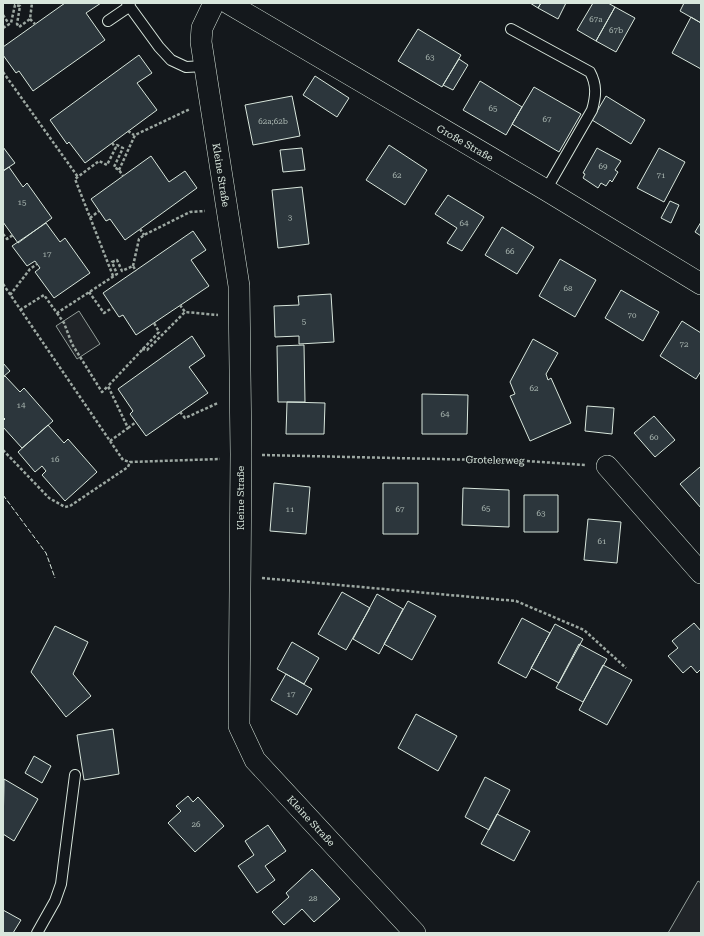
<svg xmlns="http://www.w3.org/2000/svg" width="704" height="936" font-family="'Roboto Serif',serif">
  <rect width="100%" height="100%" fill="#14181c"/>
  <!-- green -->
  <path fill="#202428" stroke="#939e99" d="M79,311L100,344L77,359L56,326Z
    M698,881L701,883V933H668Z"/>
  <!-- building -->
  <path fill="#2c363c" stroke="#d8e6dc" d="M65,3H101L86,13L105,40L33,91L19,71L16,73L3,55V47Z
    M530,3H541L538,8Z
    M541,3H566L558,19L538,8Z
    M593,3H608L615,7L596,41L577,30Z
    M684,3H701V23L680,11Z
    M615,7L635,18L616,52L596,41Z
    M691,17L701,23V69L672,53Z
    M418,29L461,55L442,87L398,61Z
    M139,55L152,73L137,83L157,110L85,163L69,142L67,144L50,120Z
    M459,59L468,65L453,90L443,85Z
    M315,76L349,98L337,117L303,95Z
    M480,81L522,107L506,135L463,110Z
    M534,87L581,114L559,152L512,124Z
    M292,96L300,136L253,145L245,105Z
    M606,96L645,120L631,144L592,120Z
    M389,145L427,170L405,205L366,180Z
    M3,147L15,163L3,171Z
    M302,148L305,170L283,172L280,150Z
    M597,148L621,161L615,170L618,172L612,182L610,180L606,186L601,183L598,188L583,178L585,174L583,173Z
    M659,148L685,162L664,202L637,188Z
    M151,156L169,182L185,171L197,188L125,240L110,219L106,221L91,199Z
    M9,167L23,187L27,183L52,218L18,243L3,222V171Z
    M302,187L309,244L278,248L272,190Z
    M448,195L484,217L462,251L447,243L457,228L435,214Z
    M670,201L679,205L671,223L661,218Z
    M701,222V236L695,232Z
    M46,223L60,242L65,238L90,273L54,298L35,272L40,268L35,261L27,266L12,246Z
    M502,227L534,247L517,274L485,255Z
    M193,231L206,250L191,260L209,286L136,335L123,315L119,317L103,293Z
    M560,259L596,280L575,317L539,296Z
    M621,290L659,312L643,341L605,318Z
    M331,294L334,342L299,344V336L275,337L274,306L299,305L298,296Z
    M682,321L701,333V371L696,379L660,356Z
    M192,336L205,356L189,367L208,393L146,436L130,414L133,411L118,389Z
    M533,339L558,353L546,374L548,380L551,378L571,423L530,441L510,396L515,394L510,382Z
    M304,345L305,402H278L277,346Z
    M3,363L10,371L3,377Z
    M5,376L20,392L24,388L53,421L22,448L3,427V421L5,419L3,417V377Z
    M422,394L468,395L467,434H422Z
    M287,402L325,403L324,434H286Z
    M587,406L614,408L612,434L585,431Z
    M654,416L675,440L655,457L634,433Z
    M48,425L64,443L68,439L97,472L65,501L42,475L46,471L42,466L35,472L18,452Z
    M700,467L701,468V508L680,484Z
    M274,483L310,487L306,534L270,531Z
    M383,483H418V534H383Z
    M463,488L509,490V527L462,525Z
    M524,495H558V532H524Z
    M588,519L621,522L617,563L584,560Z
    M342,592L370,608L346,650L318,634Z
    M377,594L403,609L379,654L353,639Z
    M408,601L436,616L412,660L384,644Z
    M522,618L550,633L526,678L498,663Z
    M694,623L701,631V669L697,673L691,666L683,673L668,656L678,648L672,641Z
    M555,624L583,639L559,683L531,668Z
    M55,626L88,642L73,674L91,696L66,717L31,672Z
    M292,642L319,658L304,684L277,669Z
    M579,644L607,659L583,702L556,688Z
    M603,665L632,680L607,725L579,710Z
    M286,674L312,689L297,715L271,700Z
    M416,714L457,736L438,771L398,748Z
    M113,729L119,774L84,780L77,735Z
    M34,756L51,766L42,783L25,773Z
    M485,777L510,790L489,830L465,817Z
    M4,779L38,799L14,841L3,834Z
    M188,796L193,802L198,797L224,826L195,852L168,823L181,811L176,806Z
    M497,814L530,831L514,861L481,844Z
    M268,825L286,851L265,866L275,880L257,893L238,866L254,855L245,841Z
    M312,869L340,899L314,922L302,909L284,925L272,912L289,897L286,893Z
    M3,910L21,920L13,933H3Z"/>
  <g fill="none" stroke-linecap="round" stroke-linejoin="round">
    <!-- service casing -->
    <g stroke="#d8e6dc" stroke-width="12">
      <path id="service" d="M127,3L159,47L171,60L186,67L205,66
        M108,21L130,6
        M511,29L590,72C597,85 596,96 592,110L546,190
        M37,933L55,901L61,884L75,775"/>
    </g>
    <!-- minor casing -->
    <g stroke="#d8e6dc" stroke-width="22">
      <path id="minor" d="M214,3L202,28L201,42L239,286L241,454L239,726L255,760L415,933
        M228,3L546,190L701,284
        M607,466L701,573"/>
    </g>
    <!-- path -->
    <path stroke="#9da8a2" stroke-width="2.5" stroke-dasharray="3 2" stroke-linecap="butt" d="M3,15L9,24
      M30,19L35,24
      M3,28L11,23L15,5L20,6L17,24L19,27L30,19L32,3
      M3,72L78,177
      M128,131L134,135
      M112,143L116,148
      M119,170L135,135L190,109
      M90,218L99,211
      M140,229L144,235
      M3,234L7,239L13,235
      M133,266L139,239L144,235L190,212L205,211
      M113,276L75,179L99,161L107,165L117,145L123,148L114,167L119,170L123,176
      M3,284L123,460L130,462
      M89,292L104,313L112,308
      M10,295L30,269L37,264
      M180,305L185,312L218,315
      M20,310L44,295L57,313L117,274L112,262L117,260L122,271L133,266L136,271
      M57,313L64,323L72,344L102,392L108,386
      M142,349L147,350L185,312
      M180,412L185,418L218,403
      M128,428L136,422
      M110,441L128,428L108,386L159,332L154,323
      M3,450L49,498L65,507L70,506L128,467L130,462L220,459
      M262,455L526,461L585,465
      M262,578L516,601L584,630L626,668"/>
    <!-- service -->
    <use href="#service" stroke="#14181c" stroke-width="10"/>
    <!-- minor -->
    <use href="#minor" stroke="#14181c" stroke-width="21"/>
    <!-- fence -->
    <path stroke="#d8e6dc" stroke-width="1" stroke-dasharray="5 2" stroke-linecap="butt" d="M3,495L46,553L55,578"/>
  </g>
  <g text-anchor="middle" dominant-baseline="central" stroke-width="3" stroke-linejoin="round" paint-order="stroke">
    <!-- number labels -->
    <g font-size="8" fill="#adbab4">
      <text x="596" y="19">67a</text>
      <text x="616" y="30">67b</text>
      <text x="430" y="57">63</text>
      <text x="493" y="108">65</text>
      <text x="547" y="119">67</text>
      <text x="273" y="121">62a;62b</text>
      <text x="603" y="166">69</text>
      <text x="397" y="175">62</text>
      <text x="661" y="175">71</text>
      <text x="22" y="202">15</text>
      <text x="290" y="217">3</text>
      <text x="464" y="223">64</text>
      <text x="510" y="251">66</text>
      <text x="47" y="254">17</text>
      <text x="568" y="288">68</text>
      <text x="632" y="315">70</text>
      <text x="304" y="321">5</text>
      <text x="684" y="344">72</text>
      <text x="534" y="388">62</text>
      <text x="21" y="405">14</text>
      <text x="445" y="414">64</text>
      <text x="654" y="437">60</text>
      <text x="55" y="459">16</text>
      <text x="486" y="508">65</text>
      <text x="290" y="509">11</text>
      <text x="400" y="509">67</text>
      <text x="541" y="513">63</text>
      <text x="602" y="541">61</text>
      <text x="291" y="694">17</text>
      <text x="196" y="824">26</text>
      <text x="313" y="898">28</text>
    </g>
    <!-- street labels -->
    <g font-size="10" fill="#d8e6dc" stroke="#14181c">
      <text transform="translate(465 143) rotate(30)">Große Straße</text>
      <text transform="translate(221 175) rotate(81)">Kleine Straße</text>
      <text transform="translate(495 460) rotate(1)">Grotelerweg</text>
      <text transform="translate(240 498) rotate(-90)">Kleine Straße</text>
      <text transform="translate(311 821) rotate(47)">Kleine Straße</text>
    </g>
  </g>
  <!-- border -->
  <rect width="704" height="936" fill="none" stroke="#d8e6dc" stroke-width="8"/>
</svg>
